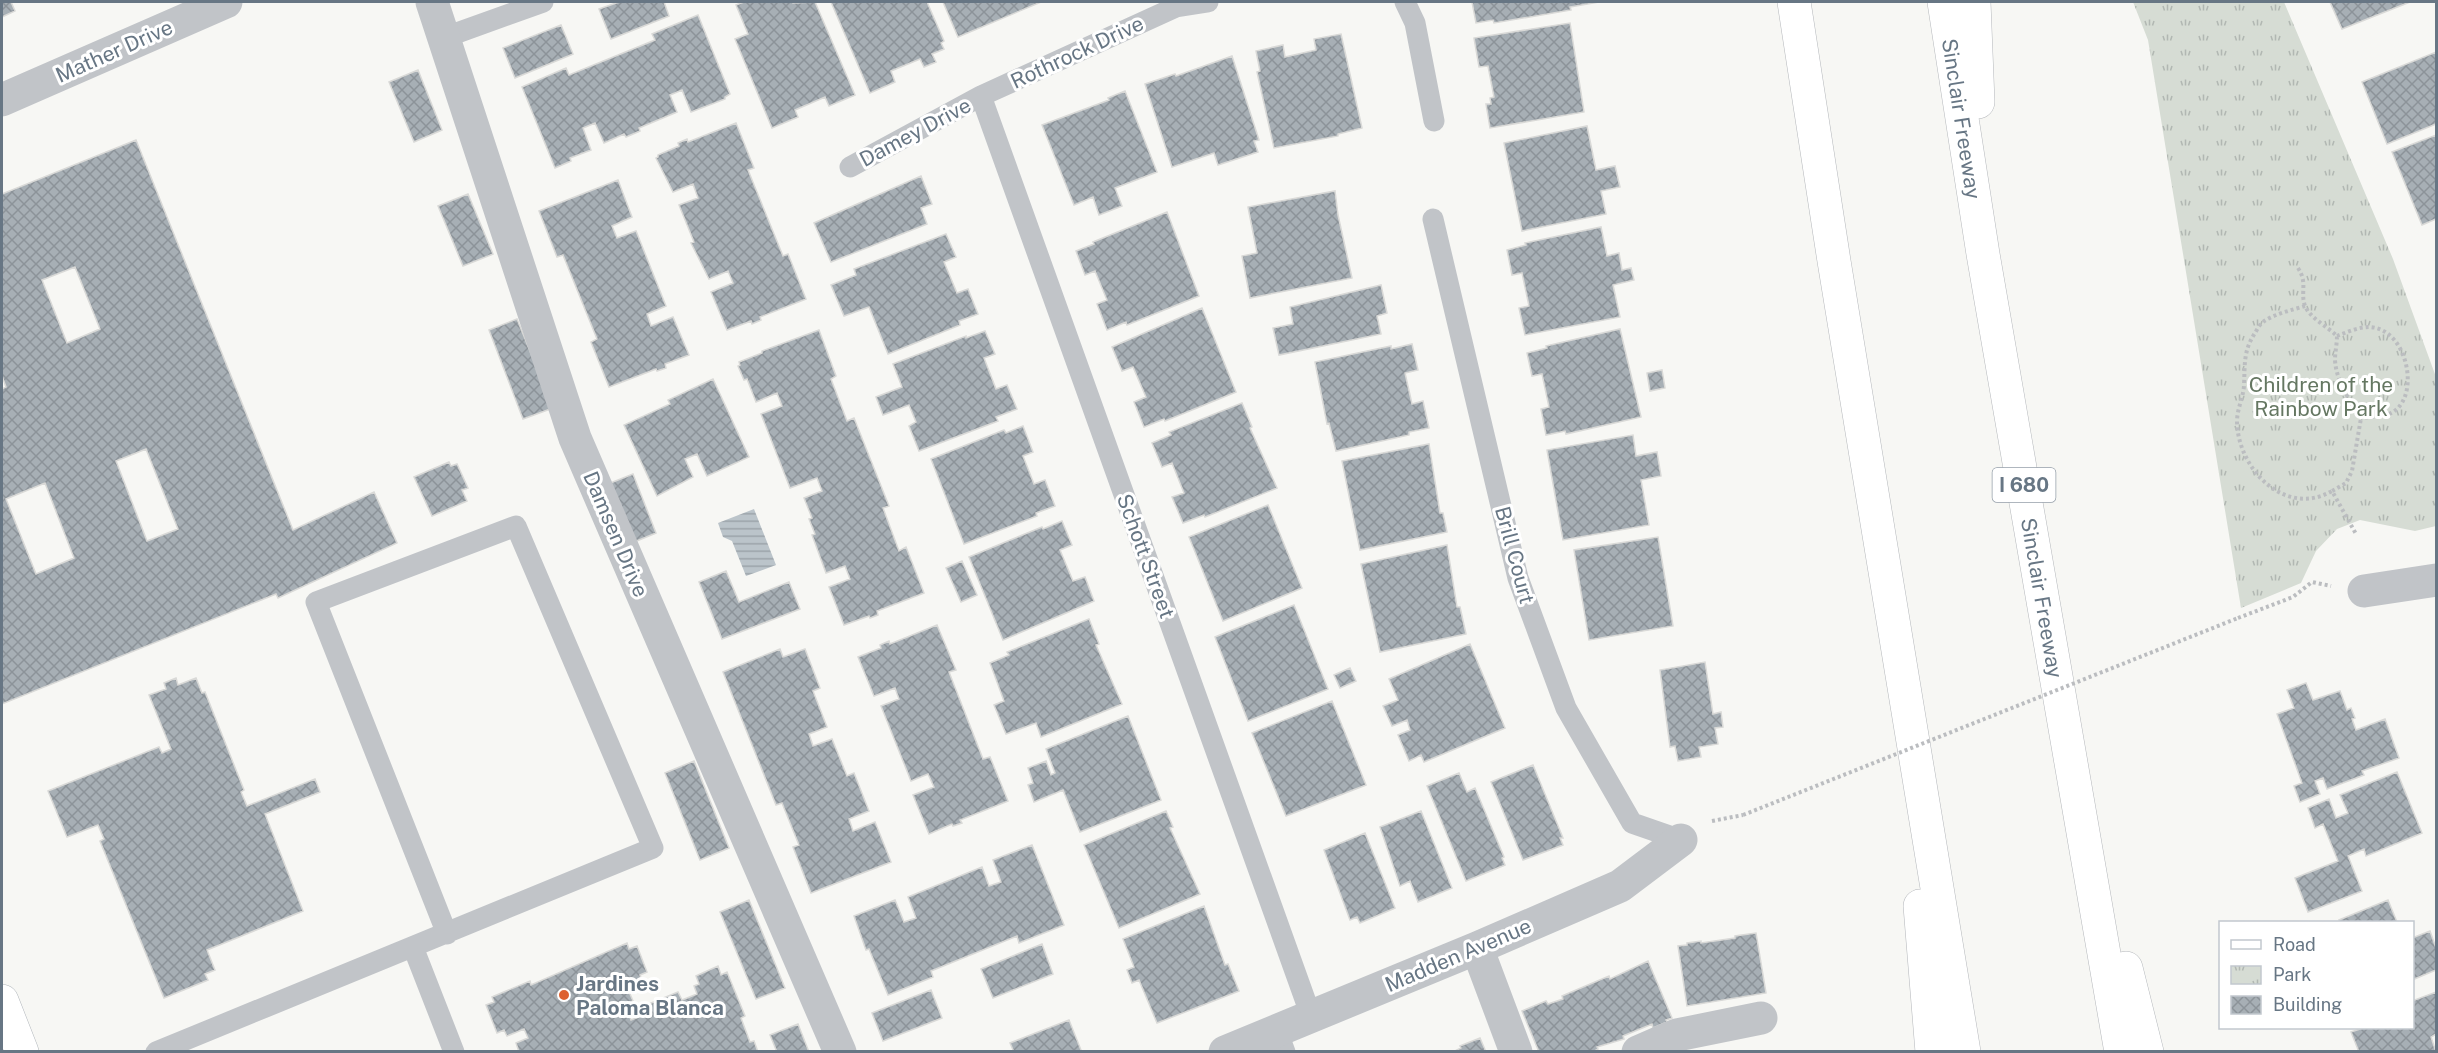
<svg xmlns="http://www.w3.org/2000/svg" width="2438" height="1053" font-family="'Public Sans',sans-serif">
  <defs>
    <pattern id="park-tufts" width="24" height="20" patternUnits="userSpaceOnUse" patternTransform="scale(1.5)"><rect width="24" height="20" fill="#d6dcd4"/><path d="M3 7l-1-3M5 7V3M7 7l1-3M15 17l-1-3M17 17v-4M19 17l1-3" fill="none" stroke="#b1b7b2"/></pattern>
    <pattern id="water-rules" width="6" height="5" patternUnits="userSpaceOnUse" patternTransform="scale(1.5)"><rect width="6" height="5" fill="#bbc4ca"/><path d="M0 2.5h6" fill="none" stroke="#9ca4aa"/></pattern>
    <pattern id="building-cross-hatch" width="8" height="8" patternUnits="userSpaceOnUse" patternTransform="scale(1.5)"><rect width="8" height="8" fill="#a7afb5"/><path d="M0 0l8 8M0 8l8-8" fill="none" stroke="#8c9399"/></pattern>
  </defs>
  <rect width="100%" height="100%" fill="#f7f7f4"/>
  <!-- park -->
  <path fill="url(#park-tufts)" d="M2133,2H2284L2393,259L2436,377V526L2415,531L2360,520L2337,529L2316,551L2301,583L2241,608L2148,40Z"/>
  <!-- water -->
  <path fill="url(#water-rules)" d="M754,509L776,565L746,576L732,541L723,537L718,523Z"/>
  <!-- building -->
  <path fill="url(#building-cross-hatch)" stroke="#d9d9d7" stroke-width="1.5" fill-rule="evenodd" d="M2,2H11L15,11L2,17Z
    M619,2H664L669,16L611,39L599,9Z
    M744,2H792L793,3L815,2L855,95L829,106L825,97L795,110L798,117L772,128L735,39L748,34L736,5Z
    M831,2H927L944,41L941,43L944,49L932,54L936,62L924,67L920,59L891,71L895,82L870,93Z
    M943,2H1041L958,37Z
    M1472,2H1599L1570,7L1571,10L1494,23L1493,20L1476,23Z
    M2330,2H2410L2342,29Z
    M698,15L730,94L725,97V99L691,112L682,90L670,95L677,112L639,128L640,131L626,137L624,134L604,143L595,123L583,128L591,150L570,158L571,161L555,168L522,87L566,68L569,75L655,40L652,34Z
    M1570,23L1584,112L1490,128L1486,104H1491L1490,98L1494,97L1488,66L1479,67L1474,38Z
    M561,25L573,54L515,78L503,48Z
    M1341,34L1362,128L1338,134V136L1274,148L1257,72L1260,71L1256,51L1283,45L1285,57L1316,50L1314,39Z
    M2436,52V124L2387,144L2362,82Z
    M1232,56L1259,140L1254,141L1258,152L1218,165L1214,153L1172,167L1145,84L1175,74L1176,76Z
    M418,70L442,130L414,142L389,82Z
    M1125,91L1157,172L1115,188L1122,206L1099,215L1093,197L1074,205L1042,125L1109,100L1108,98Z
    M736,123L754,168L748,170L783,256L788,254L806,299L760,317L761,320L752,324L751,321L727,330L711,292L733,283L728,271L709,279L691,243L694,242L679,205L698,198L693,184L673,192L656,158L658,157V155L679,146L678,143L687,139L688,142Z
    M1587,126L1596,170L1615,166L1620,187L1601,191L1606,214L1522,231L1504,143Z
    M2436,135V219L2422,225L2392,152Z
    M136,140L293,530L374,492L397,543L278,598L276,594L2,704V389L6,387L2,376V194ZM75,267L100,329L67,343L42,280ZM146,449L178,529L147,541L116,461ZM45,483L74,558L36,574L6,499Z
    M921,176L932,204L921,208L927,224L831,262L814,223Z
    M618,180L632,217L612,226L617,238L636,231L666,306L647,314L651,326L673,317L689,355L665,364L666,368L657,371L656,369L609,387L591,342L597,339L563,255L557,257L539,211Z
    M1335,191L1338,215L1352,278L1250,298L1242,256L1257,253L1248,207Z
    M468,194L493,254L463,266L438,206Z
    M1167,212L1199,296L1127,325L1126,322L1107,330L1097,304L1107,300L1095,271L1085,275L1076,251L1094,244L1093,242Z
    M1601,227L1607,256L1619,253L1622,270L1631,268L1634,280L1613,285L1620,317L1525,335L1519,308L1529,306L1522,273L1512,275L1507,250L1526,245L1525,243Z
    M946,234L956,257L944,262L957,293L968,289L978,314L959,321L960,325L888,354L869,307L844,316L831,285L856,275L854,269Z
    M1381,285L1387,313L1377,316L1381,334L1279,355L1273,328L1293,324L1290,307Z
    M1202,308L1236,392L1165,421L1164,419L1144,427L1134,402L1146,397L1133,367L1122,371L1112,347Z
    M517,319L553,408L523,419L489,330Z
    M1620,329L1641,417L1566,434L1565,431L1546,435L1541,409L1549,407L1542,374L1532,376L1527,353L1547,348L1546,346Z
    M819,330L836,376L831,379L847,421L854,418L889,506L883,508L899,551L906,547L924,593L877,611L878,615L870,618L869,616L844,625L829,587L850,579L845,566L826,573L812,535L815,534L809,519L812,518L804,498L822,491L817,478L790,488L761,414L782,406L777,393L756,402L747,379L744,380L738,366L740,365L739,362L762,353V351Z
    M985,331L995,354L984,358L996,389L1007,385L1017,409L996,417L998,421L919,451L909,426L916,422L909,405L883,415L876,397L902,387L893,364L966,336V338Z
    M1412,344L1418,370L1405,373L1412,404L1423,401L1429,428L1409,432V435L1336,451L1329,423L1327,424L1315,362L1391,346V349Z
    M1662,370L1665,388L1650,391L1647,373Z
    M713,379L749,457L707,476L697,454L685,459L693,477L657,496L624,425L670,404L668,400Z
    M1242,403L1252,427L1250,428L1277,488L1205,517L1204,515L1183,523L1172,497L1184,493L1172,463L1162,467L1152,443L1171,435L1169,432Z
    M1023,426L1033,452L1023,456L1034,484L1045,480L1055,506L1036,513L1037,516L964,544L931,459L1004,430L1006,433Z
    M1633,435L1636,456L1657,452L1661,476L1641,480L1649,525L1563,540L1547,450Z
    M1429,444L1440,513H1443L1447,532L1360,550L1342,461Z
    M449,462L451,466L457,464L468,488L462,490L467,501L432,516L414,477Z
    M633,474L656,533L627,545L603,486Z
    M1268,505L1302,588L1223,621L1189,537Z
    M1062,521L1072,545L1060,550L1073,581L1085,577L1094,601L1003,640L969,557L1042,527L1043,529Z
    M1658,537L1673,626L1589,640L1574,550Z
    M1447,545L1457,607H1460L1466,634L1380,652L1361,564Z
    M962,561L977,595L961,602L946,568Z
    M726,571L739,602L789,582L800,609L722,639L699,582Z
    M1294,605L1328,689L1248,721L1215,637Z
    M1089,619L1099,644L1096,645L1122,704L1041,737L1036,723L1006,734L994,705L1004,701L990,663L1009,655L1007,652Z
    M937,625L956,670L949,672L983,759L990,757L1008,801L960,820L962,823L953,826L952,824L929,834L913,795L934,787L928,774L911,781L881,706L899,699L895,688L874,696L858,657L881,648L880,645L889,641L890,644Z
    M1470,644L1505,728L1424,762L1421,755L1409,761L1398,735L1410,730L1407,720L1392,726L1383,706L1398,700L1389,679Z
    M780,649L783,657L805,649L820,688L813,691L827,727L809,734L813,746L832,739L847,776L854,773L869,811L849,819L853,831L875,822L891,862L811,893L793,847L799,845L782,803L776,805L723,672Z
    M1705,662L1713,714L1721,712L1723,727L1715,728L1718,744L1699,747L1701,757L1678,761L1675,746L1670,747L1660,670Z
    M1350,668L1356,681L1340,688L1334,675Z
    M176,678L178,685L196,678L202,693L205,692L244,790L241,792L247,806L315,779L320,792L265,814L303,911L207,950L215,970L205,974L208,980L164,998L100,841L104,839L98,825L67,837L48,791L159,747L162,753L171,749L149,695L166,689L164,683Z
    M2306,683L2313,700L2340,691L2347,710L2351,708L2355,718L2352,719L2356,730L2385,719L2399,758L2362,771L2364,775L2327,789L2323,778L2315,781L2320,794L2300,802L2294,786L2302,783L2277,714L2294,708L2287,690Z
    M1332,701L1366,785L1286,816L1252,733Z
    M1128,716L1161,800L1080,832L1063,790L1034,802L1028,785L1033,783L1028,768L1046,761L1051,775L1055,773L1046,749Z
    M694,761L729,848L700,860L665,773Z
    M1533,765L1563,838H1560L1563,845L1523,860L1491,782Z
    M2397,772L2422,833L2366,856L2364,849L2348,856L2362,891L2308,912L2295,878L2338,861L2323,824L2315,828L2308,808L2329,799L2336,818L2348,813L2340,795Z
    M1459,773L1467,792L1475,788L1504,857L1502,858L1505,865L1466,881L1427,786Z
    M1166,811L1173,827L1170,828L1200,894L1119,928L1084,845Z
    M1421,811L1452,888L1418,902L1410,881L1400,886L1380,827Z
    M1365,833L1395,908L1360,923L1357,917L1350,920L1324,850Z
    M1032,845L1064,925L1019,943L1017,936L931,971L933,977L888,995L869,949L866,950L854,916L895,900L904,922L916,918L908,897L982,867L989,886L1001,882L993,860Z
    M749,900L785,988L756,999L720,912Z
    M2388,900L2397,922H2340L2339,920Z
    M1204,906L1225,965L1228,964L1239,991L1157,1023L1139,980L1132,983L1127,970L1134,967L1123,939Z
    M2430,931L2436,948V970L2412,980V938Z
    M1756,933L1766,993L1687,1006L1678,946L1687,945V943L1701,941V943L1735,938V936Z
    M627,943L629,949L637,946L647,972L640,975L642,981L627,987L633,1001L625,1003L631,1020L647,1014L644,1006L678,992L682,1000L697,994L694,986L699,984L696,976L718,966L721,975L727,972L745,1016L741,1018L750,1042L754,1041L758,1052H519L516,1043L528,1038L524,1029L507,1036L504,1030L497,1033L486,1005L494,1002L492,997L530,981L531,985Z
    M1042,944L1053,974L993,998L981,969Z
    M1648,961L1672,1018L1666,1020L1667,1022L1653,1028L1652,1024L1623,1036L1624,1039L1597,1047L1598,1049L1593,1052H1539L1522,1011L1546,1001L1548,1004L1563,999L1562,996L1609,976L1610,979Z
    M931,990L942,1018L883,1041L872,1013Z
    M2436,992V1034L2431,1037L2436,1052H2359L2351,1032L2363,1028H2412V1001Z
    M1069,1020L1081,1050L1076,1052H1014L1010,1043Z
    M798,1024L809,1052H777L770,1035Z
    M1480,1038L1486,1052H1453L1461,1048L1460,1046Z"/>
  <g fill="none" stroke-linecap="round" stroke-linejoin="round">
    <!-- secondary casing -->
    <g stroke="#b3b8bd" stroke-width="34">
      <path id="secondary" d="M2,1001L22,1052"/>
    </g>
    <!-- motorway casing -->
    <g stroke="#b4b7bb" stroke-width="34">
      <g id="motorway">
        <path d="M1794,2L1834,261L1964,1052"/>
        <path id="s1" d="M1944,2L1983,254L2121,1052"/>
        <path d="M1974,2L1978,102"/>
        <path d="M1920,906L1932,1052"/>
        <path d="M2126,968L2147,1052"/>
      </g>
    </g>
    <!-- path -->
    <path stroke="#bbbdc0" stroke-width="4" stroke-dasharray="3 3" stroke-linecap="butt" d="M2298,268C2308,283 2300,292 2305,306C2310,318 2328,327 2337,336C2337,344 2335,352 2335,360C2336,381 2350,401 2361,418L2352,471L2346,483L2332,491L2356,534
      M2305,306C2292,310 2274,314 2263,322C2259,325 2257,330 2255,333C2243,351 2245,365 2244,386C2243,398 2237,409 2237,422C2238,469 2285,518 2332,491
      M2337,336C2347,332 2359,327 2369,327C2409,328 2422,401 2389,414C2381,417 2370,417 2361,418
      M2238,618L2293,597L2312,582L2331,586
      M1712,821L1743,815"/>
    <!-- service -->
    <path stroke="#c1c4c8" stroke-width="21" d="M1405,2L1415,23L1434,121
      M443,38L543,2
      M981,96L1311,1016
      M850,167L981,96L1176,7L1208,2
      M1433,219L1518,578L1566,708L1632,823L1681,840
      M413,947L454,1052
      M1277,1030L1285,1052
      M156,1052L653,848L516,526L316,602L447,934"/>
    <!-- minor -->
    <path stroke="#c1c4c8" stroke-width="33" d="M432,2L575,438L840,1052
      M2,100L226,2
      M2364,591L2436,580
      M1477,948L1516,1052
      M1225,1052L1477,948L1620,886L1681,840
      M1638,1052L1677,1035L1761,1018"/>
    <!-- secondary -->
    <use href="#secondary" stroke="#fff" stroke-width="33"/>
    <!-- motorway -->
    <use href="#motorway" stroke="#fff" stroke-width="33"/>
    <!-- path-bridge -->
    <path stroke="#bbbdc0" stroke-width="4" stroke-dasharray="3 3" stroke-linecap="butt" d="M1743,815L2238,618"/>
  </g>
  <!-- markers -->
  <circle fill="#dd602f" stroke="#fff" stroke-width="2" cx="564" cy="995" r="6"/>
  <g text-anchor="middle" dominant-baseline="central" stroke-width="6" stroke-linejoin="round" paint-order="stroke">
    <!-- shield labels -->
    <rect fill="#fff" stroke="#959fa9" stroke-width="1.5" x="1992.5" y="468" width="63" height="34" rx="4.5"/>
    <g font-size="20" font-weight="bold" fill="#677684">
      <text x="2024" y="485">I 680</text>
    </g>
    <!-- street labels -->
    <g font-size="21" fill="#677684" stroke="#fff">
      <text transform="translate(114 51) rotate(-24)">Mather Drive</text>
      <text transform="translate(1077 52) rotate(-25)">Rothrock Drive</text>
      <text stroke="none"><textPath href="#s1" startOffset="118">Sinclair Freeway</textPath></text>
      <text transform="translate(915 132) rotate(-28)">Damey Drive</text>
      <text transform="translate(616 534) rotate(67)">Damsen Drive</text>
      <text transform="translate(1515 555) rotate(75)">Brill Court</text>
      <text transform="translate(1146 556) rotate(70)">Schott Street</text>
      <text stroke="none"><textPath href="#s1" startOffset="604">Sinclair Freeway</textPath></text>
      <text transform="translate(1458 955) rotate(-23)">Madden Avenue</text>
    </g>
    <!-- park labels -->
    <g font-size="21" fill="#657762" stroke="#fff">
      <text x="2321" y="384">Children of the<tspan x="2321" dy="24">Rainbow Park</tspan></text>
    </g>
    <!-- poi labels -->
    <g font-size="21" font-weight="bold" fill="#677684" stroke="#fff" text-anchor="start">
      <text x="576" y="983">Jardines<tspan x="576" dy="24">Paloma Blanca</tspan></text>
    </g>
  </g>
  <!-- border -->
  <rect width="2438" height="1053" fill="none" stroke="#677684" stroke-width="6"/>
  <!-- legend -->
  <rect x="2219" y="921" width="195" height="108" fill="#ffffff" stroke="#c2c8ce" stroke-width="1.5"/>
  <rect x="2231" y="940" width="30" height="9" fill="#ffffff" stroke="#c2c8ce" stroke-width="1.5"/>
  <text x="2273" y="951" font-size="18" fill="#677684">Road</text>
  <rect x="2231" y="966" width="30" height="18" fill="url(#park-tufts)" stroke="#c2c8ce" stroke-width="1.5"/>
  <text x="2273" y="981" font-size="18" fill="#677684">Park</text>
  <rect x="2231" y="996" width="30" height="18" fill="url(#building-cross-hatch)" stroke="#c2c8ce" stroke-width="1.5"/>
  <text x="2273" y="1011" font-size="18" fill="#677684">Building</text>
</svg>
